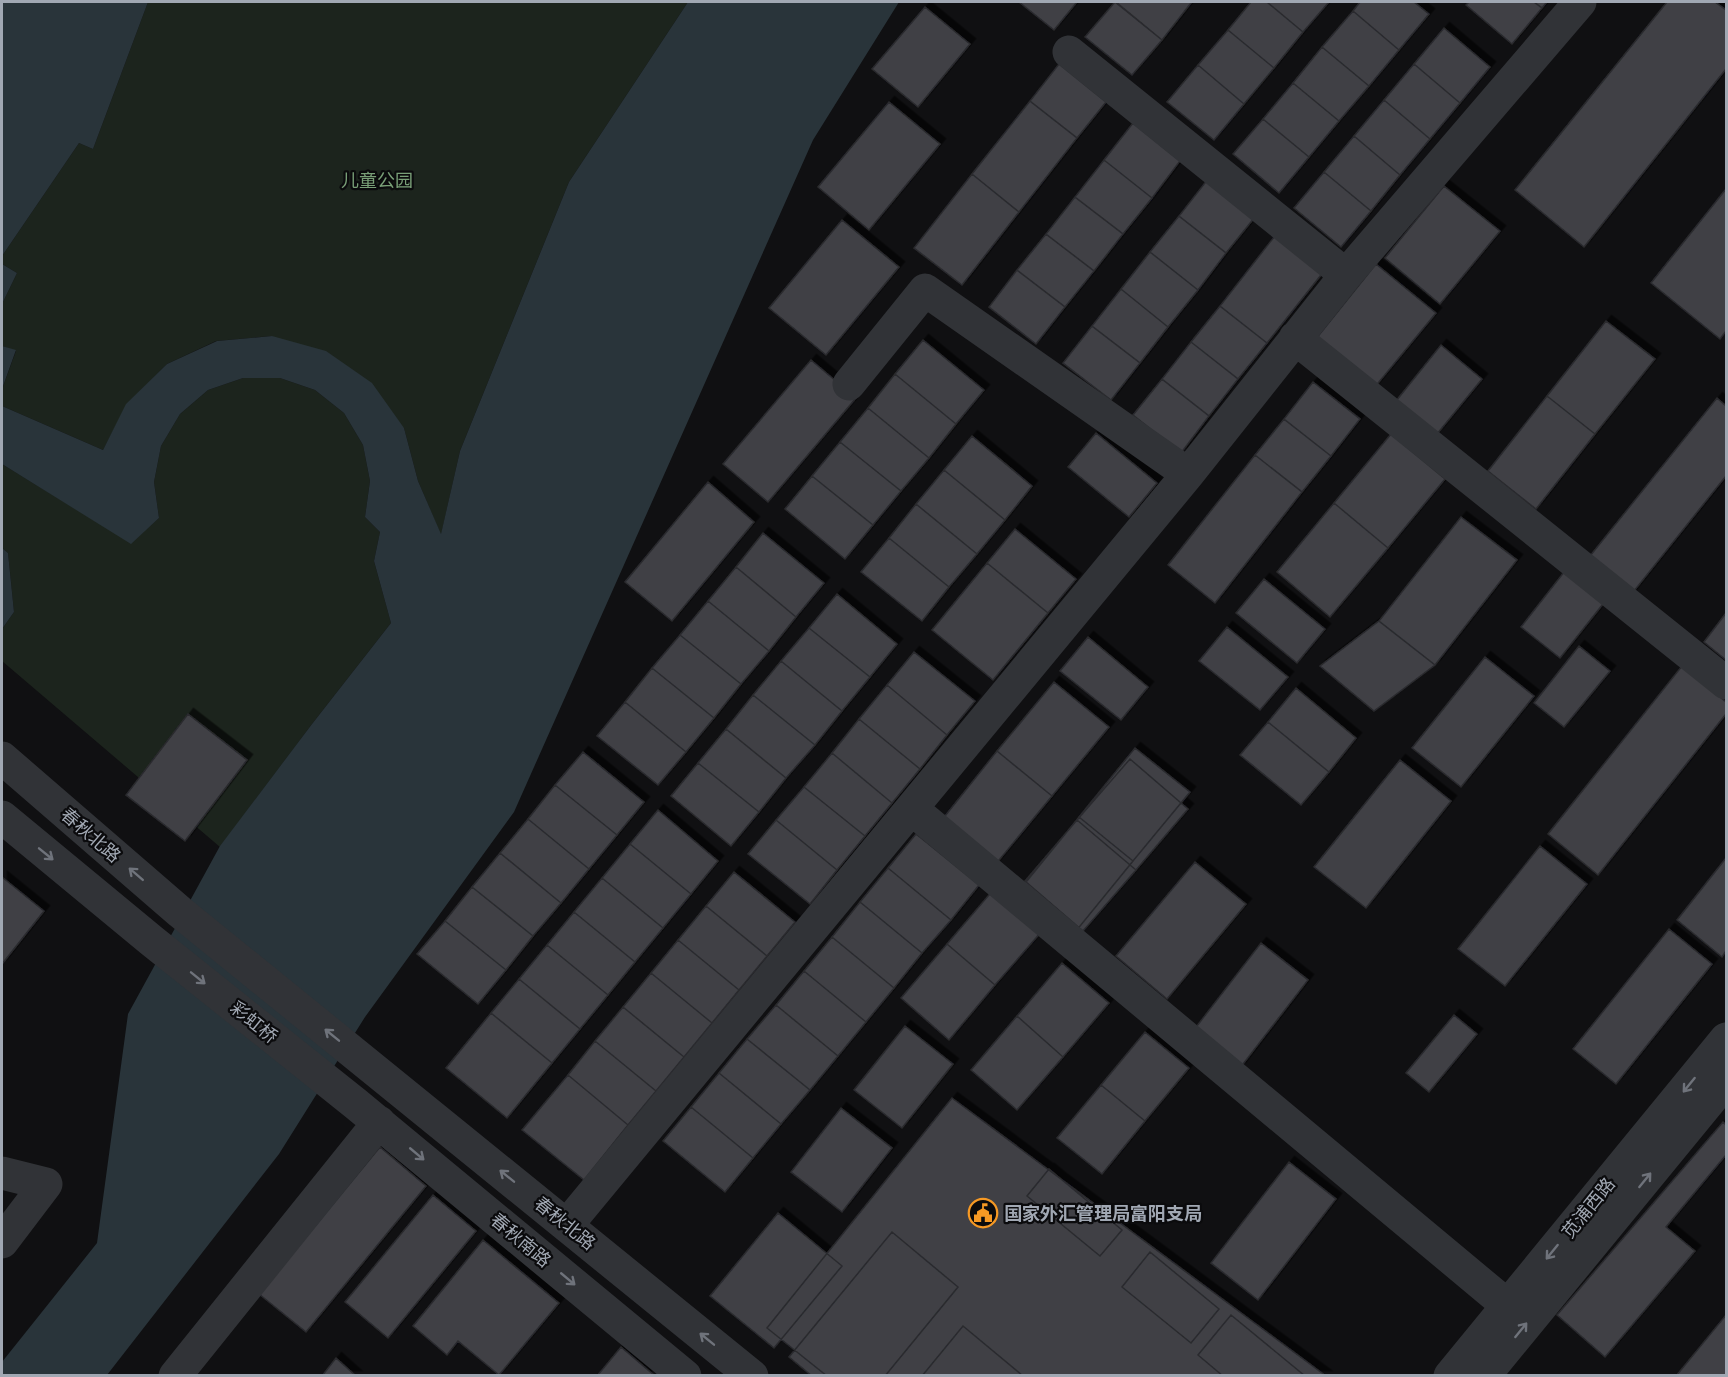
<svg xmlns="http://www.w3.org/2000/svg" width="1728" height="1377" font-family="'IBM Plex Sans','Noto Sans SC',sans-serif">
  <defs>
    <filter id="shadow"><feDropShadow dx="5.5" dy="-5.5" stdDeviation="0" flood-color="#0009"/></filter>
  </defs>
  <rect width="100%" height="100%" fill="#101012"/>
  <!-- green -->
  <path fill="#1c241d" d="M148,2H688L569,182L460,451L441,535L418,481L404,428L272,336L216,341L167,364L127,404L103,450L2,406V389L16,351L2,346V304L17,273L2,264V256L79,143L93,149Z
    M243,378H280L315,390L344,413L363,445L370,481L365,517L380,532L374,561L391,623L312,724L220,847L2,661V629L14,612L8,553L2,548V464L131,543L159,518L154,482L161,446L180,414L208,390Z"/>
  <!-- water -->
  <path fill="#29343a" d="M2,2H148L93,149L79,143L2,256Z
    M688,2H899L813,140L514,812L365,1017L279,1154L107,1375H2V1362L97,1243L128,1014L220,846L312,724L391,623L374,561L380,532L365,517L370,481L363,445L344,413L315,390L280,378H243L208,390L180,414L161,446L154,482L159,518L131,544L2,464V406L103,450L126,404L167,364L217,341L272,336L326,351L372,383L404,428L418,481L441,534L460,451L569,182Z
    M2,264L17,273L2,304Z
    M2,346L16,350L2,389Z
    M2,548L8,553L14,612L2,629Z"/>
  <!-- building -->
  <path fill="#3f4045" stroke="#2a2a2e" stroke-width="1.5" filter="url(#shadow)" d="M1019,2H1077L1054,30Z
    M1115,2L1162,40L1132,75L1085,37Z
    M1116,2H1189L1191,3L1162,40Z
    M1251,2H1267L1303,32L1274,68L1228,30Z
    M1267,2H1329L1303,32Z
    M1360,2H1414L1429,14L1399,50L1353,11Z
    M1469,2H1534L1542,8L1512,44L1466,5Z
    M1534,2H1547L1542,8Z
    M1667,2H1715L1726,10V69L1584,247L1515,190Z
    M925,7L970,44L918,107L872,69Z
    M1353,11L1399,50L1369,86L1322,47Z
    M1444,28L1490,67L1460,103L1414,64Z
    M1228,30L1274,68L1244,104L1198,65Z
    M1322,47L1369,86L1339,121L1293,83Z
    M1059,64L1106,102L1077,138L1030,101Z
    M1414,64L1460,103L1430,139L1384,100Z
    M1198,65L1244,104L1214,140L1167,102Z
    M1293,83L1339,121L1309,157L1263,119Z
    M1384,100L1430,139L1400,175L1354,136Z
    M1030,101L1077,138L1019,212L972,174Z
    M889,102L940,144L869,230L818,187Z
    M1263,119L1309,157L1279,193L1233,154Z
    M1133,123L1180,161L1152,198L1104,160Z
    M1354,136L1400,175L1371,211L1324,172Z
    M1104,160L1152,198L1123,234L1075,197Z
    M1324,172L1371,211L1341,247L1294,208Z
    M972,174L1019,212L962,285L914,248Z
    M1208,179L1255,217L1226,253L1179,216Z
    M1444,186L1500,231L1440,304L1385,258Z
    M1726,189V331L1720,339L1651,283Z
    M1075,197L1123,234L1094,271L1046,234Z
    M1179,216L1226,253L1198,290L1150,252Z
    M842,220L899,267L826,355L769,308Z
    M1278,232L1325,270L1267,343L1220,306Z
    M1046,234L1094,271L1065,307L1017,270Z
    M1150,252L1198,290L1168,327L1121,289Z
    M1376,264L1436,313L1374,388L1315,340Z
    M1017,270L1065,307L1036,344L989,307Z
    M1121,289L1168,327L1140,363L1092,326Z
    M1220,306L1267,343L1238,379L1191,342Z
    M1606,321L1655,359L1595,434L1547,396Z
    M1092,326L1140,363L1111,400L1063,363Z
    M923,340L984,390L956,424L895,374Z
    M1191,342L1238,379L1209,416L1162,379Z
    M1441,345L1482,379L1437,434L1396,401Z
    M811,360L856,398L768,502L723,464Z
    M895,374L956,424L929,458L868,408Z
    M1162,379L1209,416L1181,453L1133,415Z
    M1313,382L1360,419L1331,456L1284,419Z
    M1547,396L1595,434L1536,509L1488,471Z
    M1717,398L1726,406V476L1630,596L1586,561Z
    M868,408L929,458L901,491L840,442Z
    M1284,419L1331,456L1302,492L1255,455Z
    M1096,433L1157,483L1129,517L1068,467Z
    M1391,434L1445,479L1388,548L1334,503Z
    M972,436L1032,486L1005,520L944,470Z
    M840,442L901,491L873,525L812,476Z
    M1255,455L1302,492L1215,603L1168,565Z
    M944,470L1005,520L977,554L916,504Z
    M812,476L873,525L845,559L785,509Z
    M708,482L754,522L672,621L625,582Z
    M1334,503L1388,548L1330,617L1277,572Z
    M916,504L977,554L949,587L889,538Z
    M1461,517L1517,560L1435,665L1379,621Z
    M1015,529L1076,579L1048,613L987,563Z
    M763,533L824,583L796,617L736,567Z
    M889,538L949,587L922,621L861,572Z
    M987,563L1048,613L993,680L932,630Z
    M736,567L796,617L769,651L708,601Z
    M1568,567L1607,599L1560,658L1521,627Z
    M1264,579L1325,629L1297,663L1236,613Z
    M837,594L897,644L870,677L809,628Z
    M708,601L769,651L741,684L680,635Z
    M1726,613V660L1704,642Z
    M1379,621L1435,665L1374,711L1320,666Z
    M1227,627L1288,677L1260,710L1199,661Z
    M809,628L870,677L842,711L781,661Z
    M680,635L741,684L714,718L652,668Z
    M1088,637L1148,687L1121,720L1060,671Z
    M1579,646L1610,671L1564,727L1534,703Z
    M914,652L975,701L947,735L887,685Z
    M1485,657L1534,696L1461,787L1412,748Z
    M781,661L842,711L815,745L753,695Z
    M1682,666L1726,702V714L1598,875L1548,834Z
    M652,668L714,718L686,752L625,702Z
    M1054,682L1109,727L1052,796L997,751Z
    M887,685L947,735L920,769L859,719Z
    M1296,688L1356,738L1329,772L1268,722Z
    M753,695L815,745L786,778L726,729Z
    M625,702L686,752L658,785L597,736Z
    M188,714L247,760L185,841L126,795Z
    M859,719L920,769L892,803L832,753Z
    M1268,722L1329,772L1301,805L1240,755Z
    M726,729L786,778L759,812L698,763Z
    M1135,748L1190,792L1133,861L1079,817Z
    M997,751L1052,796L995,865L941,821Z
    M583,752L644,802L617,835L555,785Z
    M832,753L892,803L865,836L804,787Z
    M1130,759L1188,809L1136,870L1077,820Z
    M1400,760L1451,801L1366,908L1314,867Z
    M698,763L759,812L731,846L671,796Z
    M555,785L617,835L589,869L528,819Z
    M804,787L865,836L837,870L776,820Z
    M658,810L718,861L691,894L630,844Z
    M1079,817L1133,861L1076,931L1022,887Z
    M528,819L589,869L561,903L500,853Z
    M776,820L837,870L810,904L748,854Z
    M1077,820L1136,870L1083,931L1025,881Z
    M916,834L979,885L951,920L888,868Z
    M630,844L691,894L663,928L602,878Z
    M1540,846L1587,884L1505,986L1458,949Z
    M500,853L561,903L533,936L472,887Z
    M1726,858V951L1722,957L1677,920Z
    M1195,862L1246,904L1167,999L1116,956Z
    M888,868L951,920L922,953L860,902Z
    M734,872L795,922L767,956L706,906Z
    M2,877L44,911L2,964Z
    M602,878L663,928L635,962L574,912Z
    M472,887L533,936L506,970L445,921Z
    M994,889L1042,931L995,985L947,944Z
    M860,902L922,953L894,988L832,937Z
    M706,906L767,956L739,990L678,940Z
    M574,912L635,962L608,995L547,945Z
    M445,921L506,970L478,1004L417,954Z
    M1669,929L1712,964L1616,1084L1573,1049Z
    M832,937L894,988L866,1022L804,971Z
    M678,940L739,990L712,1023L651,973Z
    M1261,943L1308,980L1240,1068L1193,1031Z
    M947,944L995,985L949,1040L901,998Z
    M547,945L608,995L580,1029L519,979Z
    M1062,963L1109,1003L1063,1057L1017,1016Z
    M804,971L866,1022L838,1056L776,1005Z
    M651,973L712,1023L684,1057L623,1007Z
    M519,979L580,1029L552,1063L491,1013Z
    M776,1005L838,1056L810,1090L747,1039Z
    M623,1007L684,1057L656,1091L595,1041Z
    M491,1013L552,1063L507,1118L446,1068Z
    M1454,1015L1477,1034L1429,1092L1406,1073Z
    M1017,1016L1063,1057L1017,1110L971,1070Z
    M905,1026L953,1064L902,1128L854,1090Z
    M1145,1032L1189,1068L1145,1121L1101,1085Z
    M747,1039L810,1090L781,1124L719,1073Z
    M595,1041L656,1091L628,1125L568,1075Z
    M719,1073L781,1124L753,1158L691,1107Z
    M568,1075L628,1125L584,1180L522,1130Z
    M1101,1085L1145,1121L1102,1174L1057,1138Z
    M952,1098L1326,1376H827L767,1328Z
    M691,1107L753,1158L725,1192L663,1141Z
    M841,1108L892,1148L842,1212L791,1172Z
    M1723,1122L1726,1125V1155L1666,1227L1695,1251L1605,1357L1557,1315Z
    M380,1147L426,1186L306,1332L259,1294Z
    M1289,1162L1336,1199L1258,1300L1211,1263Z
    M1049,1169L1122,1230L1100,1256L1027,1196Z
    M433,1195L476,1231L388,1338L345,1302Z
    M778,1213L842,1266L774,1348L710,1296Z
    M892,1232L958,1287L885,1376H812L789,1357Z
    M483,1240L559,1303L499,1375L458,1341L447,1355L413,1326Z
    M1150,1252L1219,1309L1191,1343L1122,1287Z
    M1231,1315L1305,1376H1223L1198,1355Z
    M1726,1315V1376H1676Z
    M963,1326L1023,1376H922Z
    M621,1347L655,1376H597Z
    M336,1358L356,1376H322Z"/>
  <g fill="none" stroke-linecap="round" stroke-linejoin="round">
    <!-- minor -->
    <path stroke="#313337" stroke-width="33" d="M1069,52L1346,275
      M1295,338L1726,683
      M849,384L925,290L1188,474
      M2,758L180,912L752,1376
      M912,809L1508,1306
      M2,817L152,941L356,1104L685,1376
      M2,1173L46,1184L2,1242
      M567,1225L1188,474L1346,275L1580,2
      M175,1376L379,1122
      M1450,1376L1726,1039
      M1484,1376L1726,1081"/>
  </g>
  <!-- one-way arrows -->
  <defs><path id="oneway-shaft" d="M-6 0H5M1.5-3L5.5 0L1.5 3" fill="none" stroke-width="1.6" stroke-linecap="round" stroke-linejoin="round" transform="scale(1.5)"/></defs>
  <g stroke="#6f737b">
    <use href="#oneway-shaft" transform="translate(46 854) rotate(39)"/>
    <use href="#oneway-shaft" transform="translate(136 874) rotate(-139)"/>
    <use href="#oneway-shaft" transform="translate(198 978) rotate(39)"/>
    <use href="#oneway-shaft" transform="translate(332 1035) rotate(-141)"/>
    <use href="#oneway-shaft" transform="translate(1689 1085) rotate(129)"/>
    <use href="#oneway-shaft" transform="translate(417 1154) rotate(40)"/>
    <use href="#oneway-shaft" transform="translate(507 1176) rotate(-141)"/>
    <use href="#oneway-shaft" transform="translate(1645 1180) rotate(-51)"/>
    <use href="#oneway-shaft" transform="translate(1552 1252) rotate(129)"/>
    <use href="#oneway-shaft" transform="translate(568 1279) rotate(40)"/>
    <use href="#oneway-shaft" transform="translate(1521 1330) rotate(-51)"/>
    <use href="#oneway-shaft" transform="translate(707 1339) rotate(-141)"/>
  </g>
  <!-- icons -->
  <defs>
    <g id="civic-ring" transform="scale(1.5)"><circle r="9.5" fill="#0b0b0d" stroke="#f69924" stroke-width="1.5"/><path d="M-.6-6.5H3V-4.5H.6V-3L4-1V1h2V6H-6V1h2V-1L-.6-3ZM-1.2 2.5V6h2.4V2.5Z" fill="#f69924"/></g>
  </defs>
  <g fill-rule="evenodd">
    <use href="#civic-ring" x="983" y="1213"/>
  </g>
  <g text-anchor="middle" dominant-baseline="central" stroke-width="4.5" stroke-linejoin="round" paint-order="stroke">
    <!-- park labels -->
    <g font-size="18" fill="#799f77" stroke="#0b0b0d">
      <text x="377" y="180">儿童公园</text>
    </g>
    <!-- street labels -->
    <g font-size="18" fill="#a1a8b3" stroke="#0b0b0d">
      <text transform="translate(91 835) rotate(41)">春秋北路</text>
      <text transform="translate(254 1022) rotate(39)">彩虹桥</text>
      <text transform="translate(1588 1208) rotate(-51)">苋浦西路</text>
      <text transform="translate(565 1223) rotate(39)">春秋北路</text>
      <text transform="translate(521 1240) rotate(40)">春秋南路</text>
    </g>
    <!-- poi labels -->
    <g font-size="18" font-weight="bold" fill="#a1a8b3" stroke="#0b0b0d" text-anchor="start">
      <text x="1004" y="1213">国家外汇管理局富阳支局</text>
    </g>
  </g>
  <!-- border -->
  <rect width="1728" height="1377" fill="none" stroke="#a1a8b3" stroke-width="6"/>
</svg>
